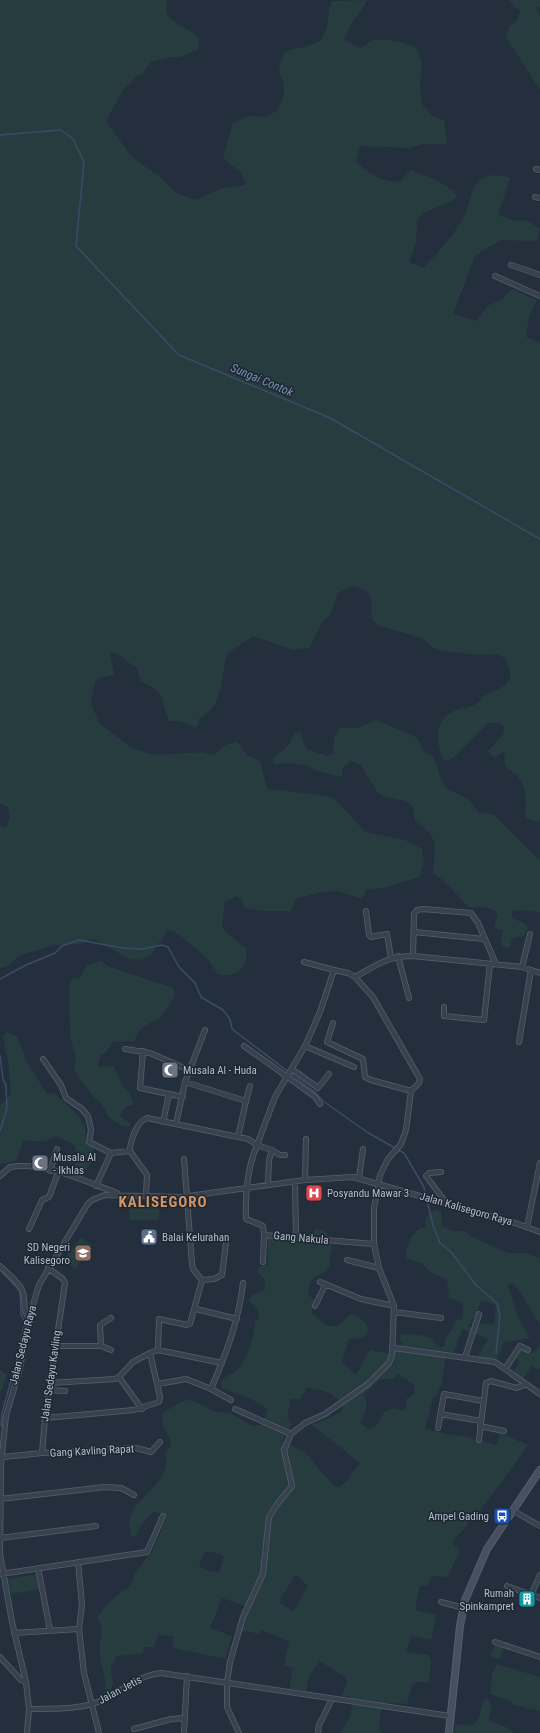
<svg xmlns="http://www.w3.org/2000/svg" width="540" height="1733" font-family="'Roboto Condensed',sans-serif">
  <rect width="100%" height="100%" fill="#242f3e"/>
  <!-- green -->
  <path fill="#263c3f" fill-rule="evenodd" d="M0,0H167L166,13C174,25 189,28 199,38L198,50L180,57H172L151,62L142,74L137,76L124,89L110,113L107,123L131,156L162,179L176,193L196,200L223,188L246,185L242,174L223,158L233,123L250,116L266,117L278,110C280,104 284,95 284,89C284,75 274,75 283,56C289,45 312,50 321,39C331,27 325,14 332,1L368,0L349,28L344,39L360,48C364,46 368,43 371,41C384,37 404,42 415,47L422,62L420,89L423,106L434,117L444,120L447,144H423L410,148L360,146L356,161C371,176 378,180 399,182L411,170C426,177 448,182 457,197L453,200L424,213L417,221L416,242L409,262L423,268C439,252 455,234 465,214C470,203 471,184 483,178C492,174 502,175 510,178L498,215L515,221L525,220L540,228L537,241L501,240L475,256L453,314L477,321L487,306L503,299L512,289L537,300L529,316L526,337L540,342V822L525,818C526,803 528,788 517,776C513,772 508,770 505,765L504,751L496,757L491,755L488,751L503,735L504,728L501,723H488L453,758L448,760L443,759C436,742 434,720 454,711C460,708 468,708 474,705C480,702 482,696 488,694C496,690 507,687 510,677C511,672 507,664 506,659L497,654L475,655L439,650L434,648L422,638L379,626L372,619C370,600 376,591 352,586L338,593L331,613L322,623L309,648L293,650L253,636L228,653C220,675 225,707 199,718V724L196,728L180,721H170C158,704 172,693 141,682L137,668C127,664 122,652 110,653L114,675L99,678L95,682L91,703L99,723L131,747L149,754L159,755L202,752L214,755L227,744L237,742L247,755L260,761L266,785L269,789L328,796L340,804L365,832L405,840L422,849L424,862L419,877L387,887L366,890L362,899L338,891L321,892L296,899L291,911H265L245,908L241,899L237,896L225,902L222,927L228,934L247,949C247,967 238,979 218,974L206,957L174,931L168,930L150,956L140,960L129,959L94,939L80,944L55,945L18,956L8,966L0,968V826L6,827L10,818L8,808L0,803Z
    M508,0H540V7L537,8L540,15V90L506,37L509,26L517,21L520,11Z
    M375,720C382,722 388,725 395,728C409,734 419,734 423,751C443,759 433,770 445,786C451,793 462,794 469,800C473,803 476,809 478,813L493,814L537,858L540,859V912L521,910L512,911V918L526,924L528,928L523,937H517L512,939L510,948L502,946C500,940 503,936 502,930L495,928V924L498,915C492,905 481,907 470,908C458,897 447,881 433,873L435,845L431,834L415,821L413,807L405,801L382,796L378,793L361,765L351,761L343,767L342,777L317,771L308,766L289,763L273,764V758L288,746L295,733L300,732L305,746L308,750L328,756L333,754L334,737L340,728H359Z
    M101,961L110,967L173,988L175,996L160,1018L141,1028L134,1041L113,1042L106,1052L101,1054L98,1067L114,1066L123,1087L130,1093L134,1105L127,1106L119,1115L131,1124L128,1127L122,1126L110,1118L100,1101L94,1098L74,1070L76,1056L70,1038L69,984L72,978L79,979L87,965Z
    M7,1032L17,1037L27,1062L47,1094L54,1093L79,1116L85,1127L86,1142L95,1148L93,1151V1159L83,1175L70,1172L77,1155L75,1145L55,1135C45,1145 36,1140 23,1141L16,1161L0,1164V1105L11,1095L8,1062L3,1036Z
    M130,1204H159V1220H130Z
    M435,1210L441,1211L442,1226L454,1231H465L468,1235L508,1253H525L540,1258V1324C530,1310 525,1296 513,1284L510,1283L508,1285L517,1315L530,1338L504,1342L496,1361L477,1358L488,1339L462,1329L453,1354L446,1353L442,1383L438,1393L433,1398L425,1429L450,1435L463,1436L497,1445L500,1433L528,1445L497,1489L452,1543L460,1551C455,1560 452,1570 446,1577L432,1576L428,1585L420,1586L415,1610L436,1615L431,1640L412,1636L406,1652L429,1655L431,1662L429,1682H416L412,1685L407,1704L383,1703C382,1711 376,1726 382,1733H340C348,1722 355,1712 351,1697L342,1696L347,1682L346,1678L320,1661L309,1676L306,1691L289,1689L293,1668L284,1666L289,1641L262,1630L259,1634L248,1631L241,1632L237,1627L245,1606L222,1598L210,1628L232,1636L225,1659L173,1648V1636L158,1635L154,1647H146L142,1654L117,1656L111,1666L113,1685L109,1695L101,1697L104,1695C108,1681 102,1671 100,1658C98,1645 104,1633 100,1621L96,1619L108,1603L131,1585L135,1572L152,1552L167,1517L154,1511L141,1525L136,1536H131C119,1496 175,1490 165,1453L171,1444C169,1433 159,1426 163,1413L182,1401L191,1400L215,1412L230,1413L252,1426L262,1425L268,1409L255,1401L223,1388L221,1382C225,1375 230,1375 236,1371C246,1363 255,1334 255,1321L259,1319V1311L249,1301L251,1296L265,1290L264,1278L257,1272L259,1267L268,1265V1237L304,1241L315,1229L323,1230L327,1233L332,1248L329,1258L330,1265C319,1281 312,1269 308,1294L314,1300L311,1313L328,1326H338L350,1314C358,1315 375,1327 365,1336C361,1340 354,1337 349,1339L342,1362L356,1375L370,1350L390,1354L403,1343L399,1339L402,1334L420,1335L431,1338L434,1342L442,1348L445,1344V1339L452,1330L456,1320L463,1319V1303L449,1298L447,1280L429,1271L422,1263L407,1259C405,1246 410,1236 420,1228H426L425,1218ZM481,1301L494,1304L496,1307L494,1325L480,1323L474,1329L468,1326L476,1315ZM398,1373L415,1386V1393L406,1399L407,1405L403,1411L395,1408L385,1411L377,1424L370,1430L360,1423L367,1407L364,1394L380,1379H394ZM307,1388C320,1390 333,1390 340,1403C342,1406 343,1408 342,1412L312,1425L360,1463L348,1480L339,1487L334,1486L305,1452L282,1441L292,1424L287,1418L291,1399H300ZM206,1551L220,1554L224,1557L219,1572L208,1571L199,1566L200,1562ZM296,1574L308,1586C302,1594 300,1603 293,1611L280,1603L281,1598Z
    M81,1237L92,1245L75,1269L64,1260Z
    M540,1344V1370L532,1366L523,1378L514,1371L520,1362L515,1358L521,1348L529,1353L535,1352Z
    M0,1370L7,1375L0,1395Z
    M37,1574L40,1589L11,1594L8,1579Z
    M495,1644L504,1648L500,1659L490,1656Z
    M497,1664L540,1677V1711L514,1705L508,1700L490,1694L492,1674Z
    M486,1698L492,1705L489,1720C497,1725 509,1726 514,1733H454L456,1724L472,1726C484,1715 478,1708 486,1698Z"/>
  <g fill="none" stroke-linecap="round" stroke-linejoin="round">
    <!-- stream -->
    <path stroke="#394c67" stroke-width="1.5" d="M0,135L61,130L73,139L84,162L76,246L179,355L330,418L540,539
      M0,979L26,965L55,953L62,946L79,940L123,948L142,949L162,945L168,947L179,967L195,983L201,997L223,1010L230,1019L232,1029L315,1092L323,1101L367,1132L395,1148
      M0,1055L3,1080L6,1085L7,1109L0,1131
      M398,1150L404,1153L424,1187L433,1225L440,1243L451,1252L476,1285L497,1303L500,1316L496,1353
      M0,1270L20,1291L21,1314L24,1321V1325L16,1363L2,1413L1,1426"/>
    <!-- minor casing -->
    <g stroke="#565f6c" stroke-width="6">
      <path id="minor" d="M536,169L540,170
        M535,197L540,198
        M511,265L540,275
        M495,276L540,296
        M366,911L369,935L371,937L387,934L391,958
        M414,932L484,939
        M398,956L409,998
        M413,956L414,914L417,910L423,909L471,913L478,923L496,964
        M304,962L334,970
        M522,967L530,934
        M444,1007V1016L484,1020L490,964
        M333,1023L327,1042L363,1059L365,1077L371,1080L411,1091
        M519,1042L531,970
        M244,1046L314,1096L320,1104
        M305,1046L354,1067
        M125,1049L150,1053L189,1070
        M143,1051L140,1088L183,1097
        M43,1059L61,1085L66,1098L82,1109L88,1116L91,1130L89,1142L111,1153L130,1151
        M292,1069L318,1088L329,1074
        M185,1082L246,1101L238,1137
        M246,1101L250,1086
        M163,1122L169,1094
        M176,1124L185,1082L205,1030
        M272,1150L257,1145L275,1097L305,1046L320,1012L334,970L348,973L355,977
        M50,1171L57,1149
        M441,1172L429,1173L426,1176L447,1204
        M0,1176L10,1167C45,1161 84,1181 117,1193
        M359,1178L363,1149
        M305,1180L306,1139
        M295,1182L296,1237
        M268,1185L269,1160L272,1150L280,1155H285
        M96,1186L111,1153
        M146,1196L147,1175L130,1151C130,1141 137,1121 147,1118L238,1137L248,1139L257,1145C247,1169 245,1193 246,1219L263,1226L264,1235L374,1244
        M527,1227L540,1163
        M29,1229L42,1200L49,1197L58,1173
        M347,1260L379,1268
        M263,1262L264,1235
        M0,1266C7,1273 18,1281 22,1290C27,1300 21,1310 29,1318
        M202,1280L214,1279L222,1275L226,1243
        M320,1282L361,1299L394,1306
        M315,1306L325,1285
        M196,1309L237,1319
        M394,1312L441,1318
        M56,1346H101L111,1350
        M101,1346L100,1325L111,1318
        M394,1348L495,1362L540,1394
        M158,1350L159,1319L187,1325L190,1324L202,1280L193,1269L192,1264L184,1159
        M158,1350L222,1363
        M465,1357L479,1314
        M505,1369L520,1346L528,1350
        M119,1377L142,1409
        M50,1383L115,1379L119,1377L133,1362L150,1353
        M158,1384L186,1379L211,1389C226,1354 239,1320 243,1283
        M211,1389L231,1400
        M49,1390L65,1391
        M235,1409L291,1434
        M440,1414L481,1421
        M45,1418L134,1410L159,1402L160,1397L150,1353L158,1350
        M480,1426L504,1431
        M438,1428L444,1394L483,1401
        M479,1440L486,1383L491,1381L517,1388L526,1384
        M42,1453L136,1448L151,1452L160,1442
        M3,1457L42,1453L45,1418L65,1283L63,1279L48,1268
        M0,1499L105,1487L121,1488L134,1495
        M512,1510L540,1526
        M0,1538L96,1526
        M78,1562L82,1605L79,1629
        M38,1568L50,1630
        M1,1574L147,1552L163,1516
        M507,1586L540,1598
        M531,1595L540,1575
        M441,1602L464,1608
        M14,1633L79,1629L84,1673L99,1733
        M495,1642L540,1657
        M0,1657L21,1680L26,1682
        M29,1709C55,1709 82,1710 105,1699C124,1690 139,1675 161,1673L450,1716
        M134,1729L171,1719L185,1718
        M27,1733L29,1709L26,1682L12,1622L0,1554L1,1464L6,1416L20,1368L29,1318L39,1285L87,1205L92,1200L105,1195L181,1197L305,1180L353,1177L515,1223L540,1232
        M184,1733L187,1676
        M239,1733L227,1707V1682L230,1662L243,1617L263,1574L269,1517L278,1503L292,1486L284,1450L291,1434L305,1423L325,1414L368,1384L389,1363L392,1355L394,1306L379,1268L374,1244V1208L380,1175L388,1159L401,1144L406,1130L411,1091L419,1083L420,1079L373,997L355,977C377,965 388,956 413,956L522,967L540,973
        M318,1733L319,1725L332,1699"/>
    </g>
    <!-- secondary casing -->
    <g stroke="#565f6c" stroke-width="8">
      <path id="secondary" d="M449,1733L460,1626L465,1600L487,1549L540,1470"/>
    </g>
    <!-- minor -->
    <use href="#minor" stroke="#38414e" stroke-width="4.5"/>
    <!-- secondary -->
    <use href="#secondary" stroke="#465061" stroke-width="6"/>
  </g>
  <!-- icons -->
  <defs>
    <g id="mosque-square" transform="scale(0.9)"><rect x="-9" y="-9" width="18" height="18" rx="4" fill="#6b7280" stroke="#1d2633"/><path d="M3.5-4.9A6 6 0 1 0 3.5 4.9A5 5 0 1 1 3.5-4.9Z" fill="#fff"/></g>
    <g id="hospital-square" transform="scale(0.9)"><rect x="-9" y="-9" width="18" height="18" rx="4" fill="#e0444e" stroke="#1d2633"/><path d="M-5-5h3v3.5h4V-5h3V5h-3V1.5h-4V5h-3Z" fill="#fff"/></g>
    <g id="civic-square" transform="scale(0.9)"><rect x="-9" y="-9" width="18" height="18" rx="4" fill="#5c6f8a" stroke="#1d2633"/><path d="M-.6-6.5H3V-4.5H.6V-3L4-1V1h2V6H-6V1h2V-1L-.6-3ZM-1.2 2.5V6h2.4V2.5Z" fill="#fff"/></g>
    <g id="school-square" transform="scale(0.9)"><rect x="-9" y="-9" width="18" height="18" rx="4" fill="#8d6e63" stroke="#1d2633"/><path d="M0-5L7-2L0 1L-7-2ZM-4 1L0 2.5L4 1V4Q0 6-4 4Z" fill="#fff"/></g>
    <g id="bus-square" transform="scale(0.9)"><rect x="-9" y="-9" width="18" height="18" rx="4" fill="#1a4fb4" stroke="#1d2633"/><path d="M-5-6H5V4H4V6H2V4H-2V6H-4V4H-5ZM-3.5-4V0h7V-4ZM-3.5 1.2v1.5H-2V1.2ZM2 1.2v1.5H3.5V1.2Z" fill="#fff"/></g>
    <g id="building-square" transform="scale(0.9)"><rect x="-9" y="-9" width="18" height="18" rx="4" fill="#0f9aa8" stroke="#1d2633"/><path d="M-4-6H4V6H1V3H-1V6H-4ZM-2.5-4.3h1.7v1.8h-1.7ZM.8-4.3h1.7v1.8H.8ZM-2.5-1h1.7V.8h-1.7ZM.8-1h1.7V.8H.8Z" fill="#fff"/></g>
  </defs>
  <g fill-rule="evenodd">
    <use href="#mosque-square" x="170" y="1070"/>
    <use href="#mosque-square" x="40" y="1163"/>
    <use href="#hospital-square" x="314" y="1193"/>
    <use href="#civic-square" x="149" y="1237"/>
    <use href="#school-square" x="83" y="1253"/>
    <use href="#bus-square" x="502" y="1516"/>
    <use href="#building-square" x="527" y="1599"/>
  </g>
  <g text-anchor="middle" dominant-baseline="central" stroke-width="3" stroke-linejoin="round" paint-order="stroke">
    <!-- poi labels -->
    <g font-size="11" fill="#b4bcc9" stroke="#1d2633" text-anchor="start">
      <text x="183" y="1070">Musala Al - Huda</text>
      <text x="53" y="1157">Musala Al<tspan x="53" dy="13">- Ikhlas</tspan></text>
      <text x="327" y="1193">Posyandu Mawar 3</text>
      <text x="162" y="1237">Balai Kelurahan</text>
      <text x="70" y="1247" text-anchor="end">SD Negeri<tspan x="70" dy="13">Kalisegoro</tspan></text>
      <text x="489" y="1516" text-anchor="end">Ampel Gading</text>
      <text x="514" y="1593" text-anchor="end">Rumah<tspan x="514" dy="13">Spinkampret</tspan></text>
    </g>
    <!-- street labels -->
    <g font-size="11" fill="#b4bcc9" stroke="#1d2633">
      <text transform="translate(466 1209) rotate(16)">Jalan Kalisegoro Raya</text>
      <text transform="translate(301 1238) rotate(5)">Gang Nakula</text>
      <text transform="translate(23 1345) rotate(-76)">Jalan Sedayu Raya</text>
      <text transform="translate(51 1376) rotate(-82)">Jalan Sedayu Kavling</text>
      <text transform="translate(92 1451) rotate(-3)">Gang Kavling Rapat</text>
      <text transform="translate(120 1690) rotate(-28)">Jalan Jetis</text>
    </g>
    <!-- water labels -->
    <g font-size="12" font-style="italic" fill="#7c92b1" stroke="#1d2633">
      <text transform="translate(262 380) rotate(23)">Sungai Contok</text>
    </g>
    <!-- district labels -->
    <g font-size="15" font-weight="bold" letter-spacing="1" fill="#d59563" stroke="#1d2633">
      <text x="163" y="1202">KALISEGORO</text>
    </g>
  </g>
</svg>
